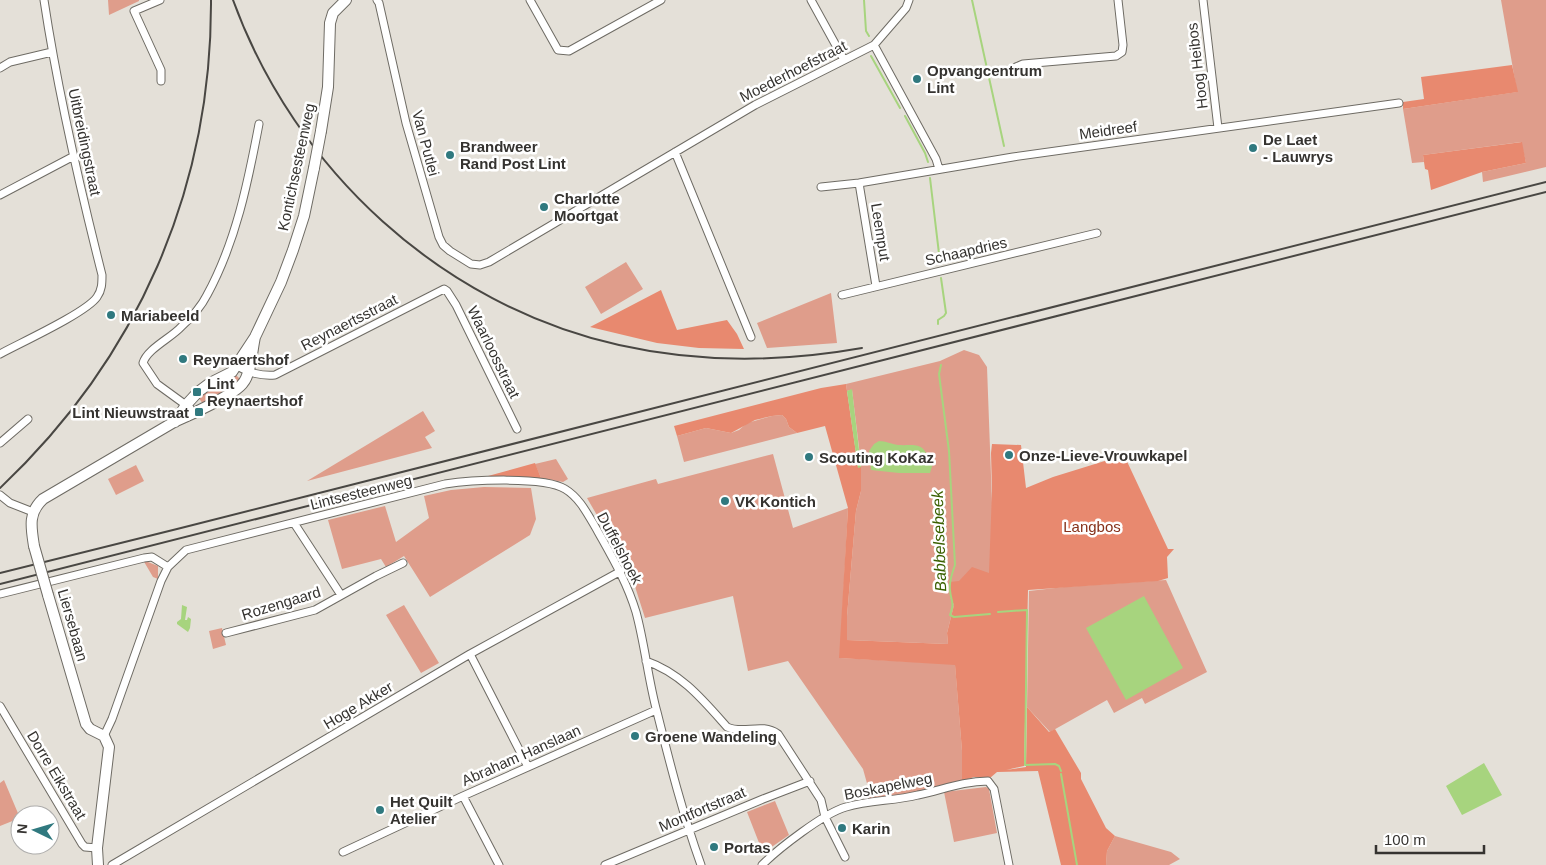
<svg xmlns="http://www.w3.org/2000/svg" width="1546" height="865" font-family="Helvetica,sans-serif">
  <rect width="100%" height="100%" fill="#e4e0d8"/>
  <!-- green -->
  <path fill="#df9d8b" d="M108,0H139V1L109,15Z
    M1501,0H1546V167L1483,182L1482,172L1526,163L1521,142L1423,155L1424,162L1412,163L1403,109L1517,92Z
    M626,262L643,289L601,314L585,287Z
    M831,293L837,343L767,348L757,323Z
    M964,350L979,355L987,367L995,583L950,597L954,605L947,633L948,644L847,640V616L856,511L861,491V464L852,390L847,391L846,384L940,361Z
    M234,373L240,379L239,385L204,405L197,396Z
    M423,411L435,431L425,437L432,448L307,481Z
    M782,415L786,419L789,427L797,433L684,462L677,436L706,428L731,433L739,430L747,423L772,416Z
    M773,454L793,528L848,508L840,658L955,664L962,751V781L923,791L869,800L868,787L863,769L788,661L748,671L733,596L645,618L631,574L587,498L656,479L658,484Z
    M556,459L568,479L563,482L541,478L535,464Z
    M136,465L144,481L116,495L108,479Z
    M484,487L531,488L536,519L530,535L430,597L404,556L386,567L381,559L342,569L328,520L385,506L396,542L429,518L424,496L451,490Z
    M143,560L158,566V579L153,577Z
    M1166,580L1207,672L1145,704L1142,698L1114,713L1107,700L1050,732L1027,707L1029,591L1064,587Z
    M404,605L439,663L421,673L386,615Z
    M222,628L226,645L213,649L209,631Z
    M4,780L20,818L0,826V783Z
    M986,787L989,789L997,833L954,842L944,792Z
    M775,801L789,835L763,853L747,812Z
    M1115,836L1171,852L1180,859L1169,865H1106L1107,851Z"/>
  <!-- forest -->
  <path fill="#e8896f" d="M1512,65L1518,92L1403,109V102L1424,99L1421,77Z
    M1522,142L1526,163L1482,172L1431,190L1428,170L1425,169L1423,155Z
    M661,290L677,330L727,320L737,334L744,349L699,348L657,343L590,327Z
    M846,384L858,467H861V491L856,511L847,616V640L948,644L947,633L954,605L950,597L949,582L959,581L972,567L989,573L992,491L991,453L992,444L1021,445L1026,488L1053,477L1124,455L1168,549H1174L1167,557L1168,578L1158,581L1028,590L1024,766L1006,770L1026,767L1027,707L1049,732L1055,729L1081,773V779L1106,828L1115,836L1107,851L1106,865H1061L1038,771L997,772L990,778L974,777L962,781V751L955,665L839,658L848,508L825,426L797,433L789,427L786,419L782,415L772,416L755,420L731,433L706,428L677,436L674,426L821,388Z
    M535,463L541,478H488V476Z"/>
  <!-- water -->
  <path fill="#a7d47e" d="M852,389L861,467L858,468L847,391Z
    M879,441C886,441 891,444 898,445C914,446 924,441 929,461L933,463L930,473H899L871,470L869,451L874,444Z
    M1144,596L1183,668L1126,700L1086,628Z
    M182,605L187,607L185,620H187L188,617L191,619L190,628L188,632L177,624V622L181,619Z
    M1484,763L1502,795L1462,815L1446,786Z"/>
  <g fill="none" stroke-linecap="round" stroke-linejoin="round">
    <!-- stream -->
    <path stroke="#a7d47e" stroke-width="2" d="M864,0L866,31L869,36
      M972,0L1004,146
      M871,56L900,108
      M905,116L925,153L928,162
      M930,178L940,262
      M938,324V320L944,316L946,313L941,278
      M941,365L939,374L949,451L955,565C952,573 949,582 950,590C951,603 955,601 950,615L954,617L990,614
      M998,612L1027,610L1025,765L1055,764L1059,766L1061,771
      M1061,774L1077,865"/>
    <!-- street casing -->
    <g stroke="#6e6b64" stroke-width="9">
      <path id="street" d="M160,0L134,11L161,70V81
        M377,0L379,3L406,123L439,237L443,245L450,251L471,264L480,265L489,262L755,105L874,45L906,8L909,0
        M530,0L558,50L569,51L661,0
        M811,0L844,60
        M1203,0L1218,128
        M874,45L936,159L939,169
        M1016,67L1023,64L1116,56L1122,52L1123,45L1118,0
        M0,68L10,62L52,52
        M675,152L751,337
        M859,183L876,286
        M821,187L859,183L1013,157L1399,103
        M0,195L72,157
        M842,295L1097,233
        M0,354C20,343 86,313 97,297C102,290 102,283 102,275C79,184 58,93 44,0
        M237,366C250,373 260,376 275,375L444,289L447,291L456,305L517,429
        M190,408L157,384L143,363C147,349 171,338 181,327C191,318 201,307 207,295C236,242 248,182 259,124
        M0,443L28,419
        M0,495L10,503L33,512
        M294,523L341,595
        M0,594L144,558L152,557L168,567
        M226,633L315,610L376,576L403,563
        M470,654L528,767
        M646,661C681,673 703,700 727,727C744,735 761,722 778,734L821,800L825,817L845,857
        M0,706L82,844L85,847L97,848
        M104,736L112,719L161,581L168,567L186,550L445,484C470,480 545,476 565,489C580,498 588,515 597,530C612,557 627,582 636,612C645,645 648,679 657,712C670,764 683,815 701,865
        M463,796L499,865
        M343,852L463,796L656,710
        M112,865L470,654L621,571
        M605,865L763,799L810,781
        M762,865C778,849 824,813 846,807C870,800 894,801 918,795C942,790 963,781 988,781L994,789L1009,865"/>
    </g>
    <!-- secondary casing -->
    <g stroke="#6e6b64" stroke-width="12">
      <path id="secondary" d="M321,131L328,87L330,23L333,13L346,0
        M175,422L186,405L198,392L210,383L232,372L255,337L281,282L293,250L304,216L314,168
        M34,546C31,527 28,513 43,499L174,422C188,416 236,394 243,383C251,374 252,350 255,337
        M48,595L86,724L90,729L104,736L109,747L97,848L98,865"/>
    </g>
    <!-- street -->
    <use href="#street" stroke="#fff" stroke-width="7"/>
    <!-- secondary -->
    <use href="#secondary" stroke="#fff" stroke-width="10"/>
    <!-- rail -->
    <path stroke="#494743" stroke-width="2" d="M233,0C295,170 441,305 619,345C699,363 783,362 862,348
      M0,488C137,359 212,189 211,0
      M0,573L181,528L1546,182
      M0,584L1546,192"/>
    <!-- secondary-bridge casing -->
    <g stroke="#6e6b64" stroke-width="12" stroke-linecap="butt">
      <path id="secondary-bridge" d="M314,168L321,131
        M34,546L48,595"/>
    </g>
    <!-- secondary-bridge -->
    <use href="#secondary-bridge" stroke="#fff" stroke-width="10"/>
  </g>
  <!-- markers -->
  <g fill="#30797f" stroke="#fff" stroke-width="2">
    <circle cx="917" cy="79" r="5"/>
    <circle cx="1253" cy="148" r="5"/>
    <circle cx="450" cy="155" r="5"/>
    <circle cx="544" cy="207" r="5"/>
    <circle cx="111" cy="315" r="5"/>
    <circle cx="183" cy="359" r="5"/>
    <rect x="192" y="387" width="10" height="10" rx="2.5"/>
    <rect x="194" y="407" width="10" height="10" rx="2.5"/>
    <circle cx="1009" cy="455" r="5"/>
    <circle cx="809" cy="457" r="5"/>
    <circle cx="725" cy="501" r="5"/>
    <circle cx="635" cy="736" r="5"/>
    <circle cx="380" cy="810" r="5"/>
    <circle cx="842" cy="828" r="5"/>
    <circle cx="714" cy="847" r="5"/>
  </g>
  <g text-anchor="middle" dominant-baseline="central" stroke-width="5" stroke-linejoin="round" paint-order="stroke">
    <!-- street labels -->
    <g font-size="15" fill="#353330" stroke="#fff">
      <text transform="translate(1197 66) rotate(-97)">Hoog Heibos</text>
      <text transform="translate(793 71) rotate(-27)">Moederhoefstraat</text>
      <text transform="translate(1108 130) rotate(-8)">Meidreef</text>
      <text transform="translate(85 142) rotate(78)">Uitbreidingstraat</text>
      <text transform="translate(426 143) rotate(75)">Van Putlei</text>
      <text transform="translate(296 167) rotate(-78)">Kontichsesteenweg</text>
      <text transform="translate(881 232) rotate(81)">Leemput</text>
      <text transform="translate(966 251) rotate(-13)">Schaapdries</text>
      <text transform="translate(349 322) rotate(-27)">Reynaertsstraat</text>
      <text transform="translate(494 352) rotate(64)">Waarloosstraat</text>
      <text transform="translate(361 492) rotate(-14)">Lintsesteenweg</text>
      <text transform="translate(620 548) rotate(62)">Duffelshoek</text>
      <text transform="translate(281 603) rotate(-17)">Rozengaard</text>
      <text transform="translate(73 625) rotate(74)">Liersebaan</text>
      <text transform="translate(358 705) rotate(-31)">Hoge Akker</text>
      <text transform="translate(521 755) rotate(-24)">Abraham Hanslaan</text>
      <text transform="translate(57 775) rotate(59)">Dorre Eikstraat</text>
      <text transform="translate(888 786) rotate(-11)">Boskapelweg</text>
      <text transform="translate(702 809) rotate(-23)">Montfortstraat</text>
    </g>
    <!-- poi labels -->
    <g font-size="15" font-weight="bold" fill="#353330" stroke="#fff" text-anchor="start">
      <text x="927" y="70">Opvangcentrum<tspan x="927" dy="17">Lint</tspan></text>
      <text x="1263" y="139">De Laet<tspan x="1263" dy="17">- Lauwrys</tspan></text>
      <text x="460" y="146">Brandweer<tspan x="460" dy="17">Rand Post Lint</tspan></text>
      <text x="554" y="198">Charlotte<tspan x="554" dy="17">Moortgat</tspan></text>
      <text x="121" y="315">Mariabeeld</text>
      <text x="193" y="359">Reynaertshof</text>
      <text x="207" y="383">Lint<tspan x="207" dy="17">Reynaertshof</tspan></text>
      <text x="189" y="412" text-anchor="end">Lint Nieuwstraat</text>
      <text x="1019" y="455">Onze-Lieve-Vrouwkapel</text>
      <text x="819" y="457">Scouting KoKaz</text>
      <text x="735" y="501">VK Kontich</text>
      <text x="645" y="736">Groene Wandeling</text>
      <text x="390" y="801">Het Quilt<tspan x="390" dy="17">Atelier</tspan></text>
      <text x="852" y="828">Karin</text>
      <text x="724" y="847">Portas</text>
    </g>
    <!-- park labels -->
    <g font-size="15" fill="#86311a" stroke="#fff">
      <text x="1092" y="526">Langbos</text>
    </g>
    <!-- water labels -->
    <g font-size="16" font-style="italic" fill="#3a6000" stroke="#fff">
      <text transform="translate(939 541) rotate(-92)">Babbelsebeek</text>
    </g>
  </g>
  <!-- north arrow -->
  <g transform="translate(35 830) rotate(275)"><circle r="24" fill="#ffffff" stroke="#aeadac"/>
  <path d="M0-4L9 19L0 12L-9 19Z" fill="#30797f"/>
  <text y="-8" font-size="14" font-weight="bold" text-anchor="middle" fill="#353330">N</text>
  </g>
  <!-- scale -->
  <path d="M1376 845v8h108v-8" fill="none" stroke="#353330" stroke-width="2.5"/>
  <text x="1384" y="845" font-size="15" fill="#353330" stroke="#ffffff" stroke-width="4" paint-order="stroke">100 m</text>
</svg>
